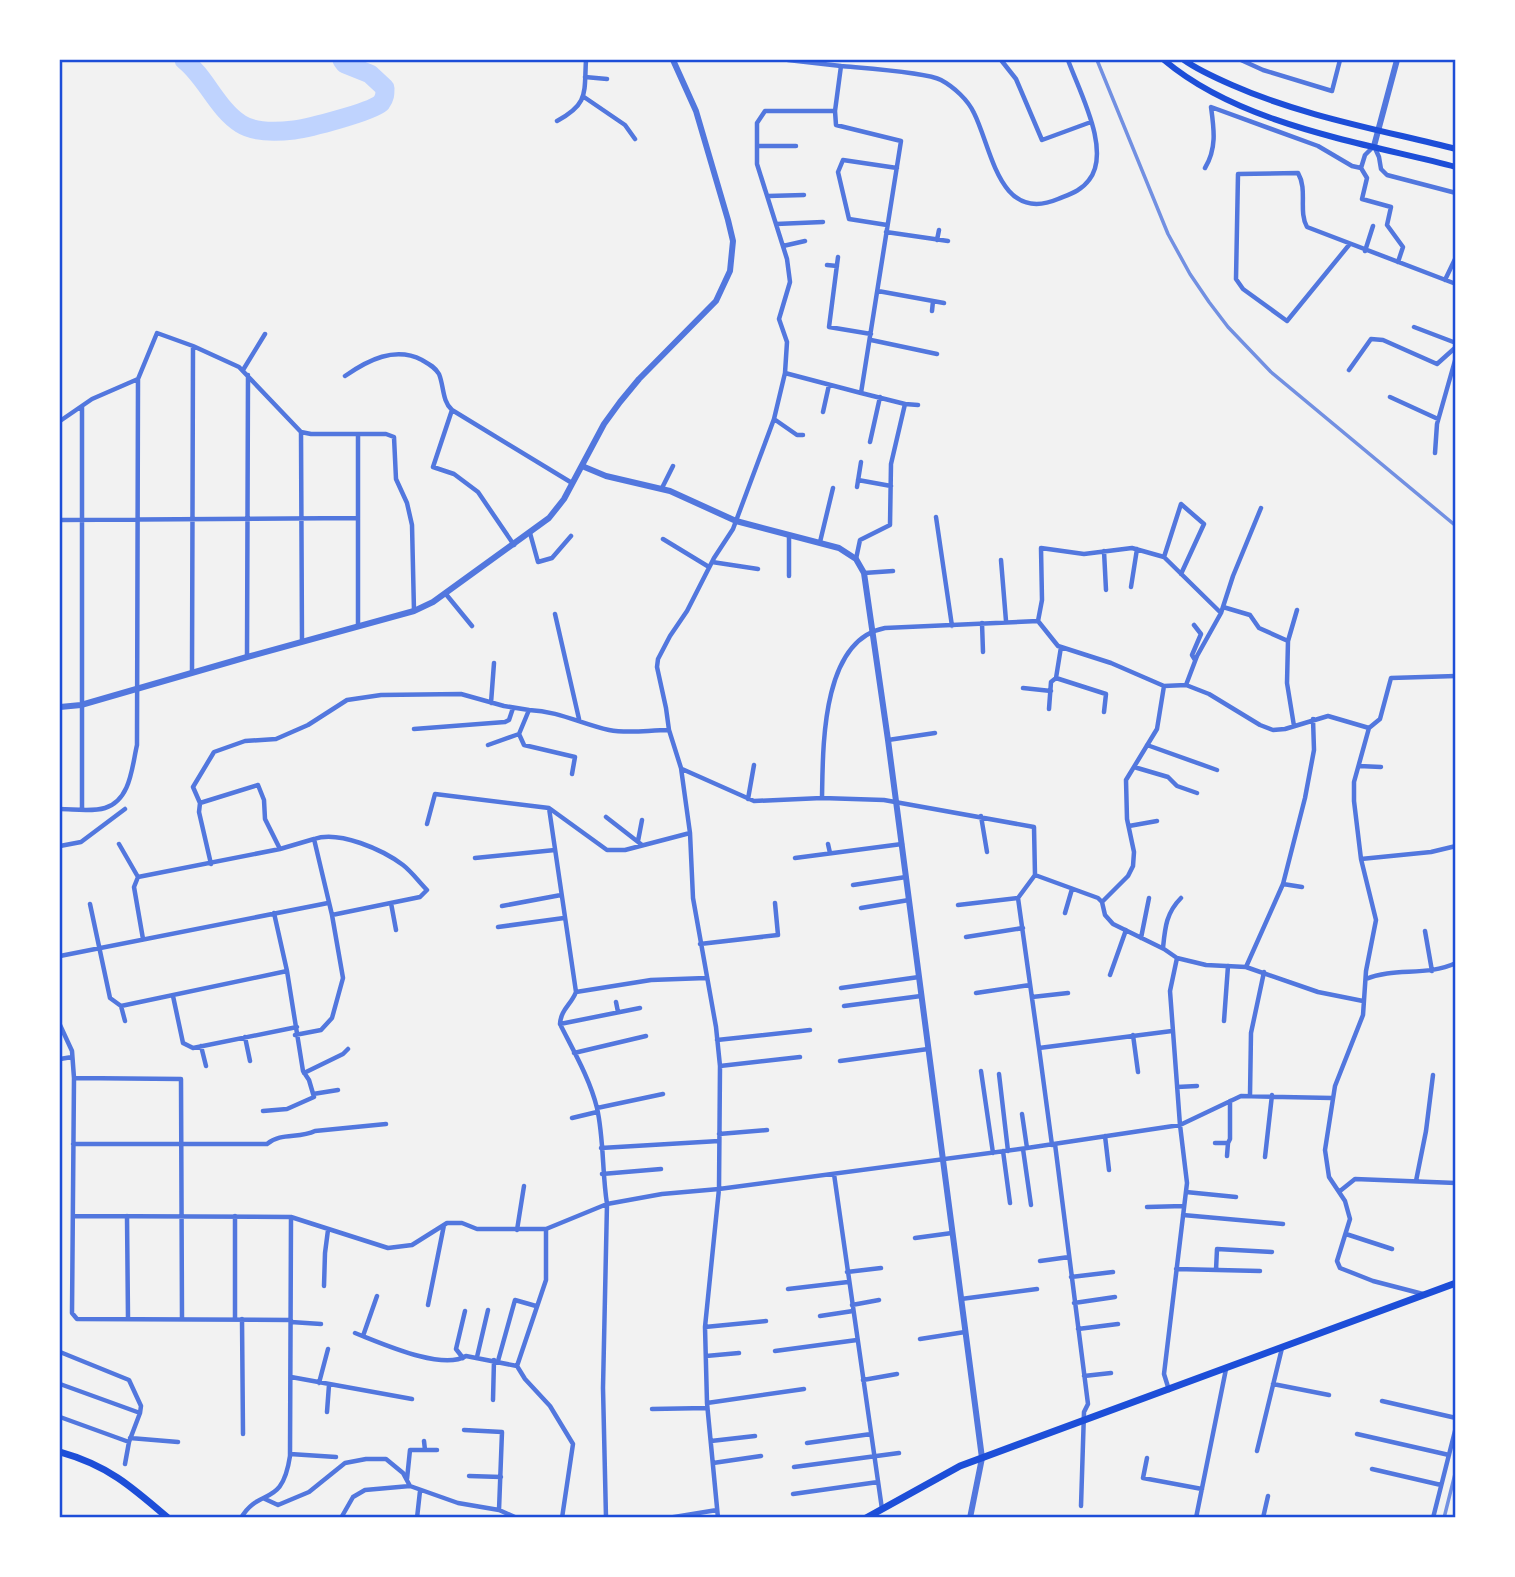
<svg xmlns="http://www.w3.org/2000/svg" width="1515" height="1577" font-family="'Roboto Condensed',sans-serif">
  <rect width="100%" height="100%" fill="#f2f2f2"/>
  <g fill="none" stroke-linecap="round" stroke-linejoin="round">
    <!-- river -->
    <path stroke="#bfd3fe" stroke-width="19" d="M184,60C206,77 217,109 241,124C255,133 277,132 294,130C309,128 371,112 381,103C385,98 385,94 385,88L370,74L345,64L342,60"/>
    <!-- minor -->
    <path stroke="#5277de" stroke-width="4.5" d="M788,60L841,66
      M1001,60L1016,79L1042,140L1091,122
      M1241,60L1263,70L1332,91L1340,60
      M585,77L607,79
      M584,97L625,125L635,139
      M557,121C589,104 584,93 586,60
      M757,146H796
      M1205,168C1217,148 1214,129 1211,107L1318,146L1352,166L1361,168
      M768,196L804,195
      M776,224L823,222
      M887,225L849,219L838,172L843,160L897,168
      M886,232L948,241
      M937,240L939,230
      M1349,245L1287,321L1243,289L1236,279L1238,174L1298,173C1308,190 1298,211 1307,227L1456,284
      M783,246L805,241
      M1365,251L1373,226
      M838,257L829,327L871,334
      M1398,262L1403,247L1387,225L1391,207L1362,199L1367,178L1361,168L1365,155L1374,146L1379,157L1381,169L1387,175L1456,193
      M827,265L837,266
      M1445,280L1456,257
      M878,291L944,303
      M932,311L933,301
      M1414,327L1456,343
      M871,340L937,354
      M243,370L265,334
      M1349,370L1371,339L1383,340L1437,364L1456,347
      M785,373L787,342L779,319L790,282L787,259L757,164V123L765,111H835
      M345,376C368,360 395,346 422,360C429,364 435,367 439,374C444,386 442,401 452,410L572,483
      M1390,397L1438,419
      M905,404L918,405
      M82,407V809
      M452,410L433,467L454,474L478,492L514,545
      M823,412L829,385
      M774,419L797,435H803
      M60,421L92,399L138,379L157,333L193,346L239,367L301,432L311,434H386L394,437L396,479L407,503L412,525L414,611
      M301,432L302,642
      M358,434V626
      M870,442L880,397
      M1435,453L1437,424L1456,357
      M858,480L891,486
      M857,487L861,462
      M662,488L673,466
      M936,517L952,626
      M60,520L358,518
      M530,533L538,562L552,558L571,536
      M663,539L709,567
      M820,542L833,488
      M1104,551L1106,590
      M1164,557L1181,504L1204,524L1181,574
      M856,559L860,540L890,525L891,464L905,404L861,393
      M1001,560L1006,621
      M712,562L758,569
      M864,573L893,571
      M789,576V535
      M1131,587L1137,549
      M445,593L472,626
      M1223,607L1250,615L1259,628L1288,641L1287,683L1294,726
      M555,614L579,719
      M1038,621L1042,600L1041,548L1084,554L1132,548L1164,557L1221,613
      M982,623L983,652
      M1194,625L1201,634L1192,655L1195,660
      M1288,641L1297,610
      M247,657L248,375
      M192,673L193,346
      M1056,678L1106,694L1104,712
      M1186,685L1197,656L1221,613L1233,576L1261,508
      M1023,688L1051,691
      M491,703L494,663
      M1049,709L1051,682L1056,678L1061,647
      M1369,728L1380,719L1391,678L1456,676
      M414,729L505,722L509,720L513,708
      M888,740L935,733
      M488,745L519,734
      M1147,745L1217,770
      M1359,766L1381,767
      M1134,767L1168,777L1177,786L1197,793
      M682,769L754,801L822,798L884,800L1034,827L1035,875L1098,898L1102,902L1105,915L1113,924L1164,949L1177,958L1206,965L1246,967L1318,992L1363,1001
      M572,774L575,757L524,745L519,734L529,710C559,711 581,724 609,730C629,734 648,730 669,730
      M822,798C823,748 821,640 885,628L1038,621L1058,646L1111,663L1164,686L1186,685L1209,694L1260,725L1273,730L1285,729L1328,716L1369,728L1354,782V801L1361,859L1376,920L1366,971L1363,1015L1335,1086L1325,1150L1329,1177L1345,1201L1350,1219L1337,1261L1340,1268L1373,1281L1423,1294
      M748,799L754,765
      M200,803L258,785L264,800L265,819L280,849
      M549,808L576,992C571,1005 561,1009 560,1024C573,1050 590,1079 597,1108C604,1139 602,1172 607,1204L603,1388L606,1518
      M60,809C73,809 92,812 105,808C131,800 132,766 137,745L138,379
      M981,816L987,852
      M606,817L642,845
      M427,824L435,794L549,808L607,850H625L690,833
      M1129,826L1157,821
      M314,839C339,830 383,850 403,865C412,872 419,882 427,890L420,897L332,915
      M638,841L642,820
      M119,844L138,877
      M828,844L830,853
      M60,846L81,842L125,809
      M475,858L555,850
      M795,858L902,844
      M1361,859L1431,852L1456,846
      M211,864L199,812L200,803L193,787L214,752L245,741L276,739L308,725L347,700L381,695L461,694L504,706L529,710
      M1035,875L1018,898L1039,1048
      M1283,884L1302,887
      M853,885L906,877
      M1102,902L1128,876L1133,866L1134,852L1127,819L1126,780L1157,729L1164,686
      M391,903L396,930
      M90,904L110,998L121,1006L287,971
      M958,905L1018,898
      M502,906L561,895
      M861,908L909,900
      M1065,913L1072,889
      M498,927L564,918
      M1425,931L1432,971
      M966,937L1023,928
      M1141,938L1149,898
      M143,939L134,887L138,877L280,849L314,839L332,915L343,978L332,1018L321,1030L295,1035
      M700,944L778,935L775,903
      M1163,948C1165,928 1166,913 1181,898
      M60,956L328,903
      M1246,967L1283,884L1305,798L1314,750L1313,719
      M1110,975L1126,930
      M1366,979C1395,967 1426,977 1456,963
      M841,988L919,977
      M576,992L651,980L706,978
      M976,993L1030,985
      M173,996L183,1043L193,1048L297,1027
      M1032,997L1068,993
      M616,1002L618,1012
      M121,1006L125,1021
      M844,1006L921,996
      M1224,1021L1228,966
      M560,1024L640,1008
      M60,1025L72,1051L74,1078L72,1313L77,1319L291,1320
      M1133,1035L1138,1072
      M245,1037L250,1061
      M717,1040L810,1030
      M201,1046L206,1066
      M574,1053L646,1036
      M60,1059L72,1057
      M840,1061L928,1049
      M720,1066L800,1057
      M981,1071L993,1153
      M304,1073L343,1054L348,1049
      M999,1074L1008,1151
      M74,1078L181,1079L182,1319
      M1177,1087L1197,1086
      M313,1094L338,1090
      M1250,1095L1251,1033L1264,972
      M597,1108L663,1094
      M263,1111L287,1109L314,1097L309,1080L303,1071L287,971L274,913
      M1022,1114L1027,1148
      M572,1118L597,1112
      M719,1134L767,1130
      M1105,1136L1109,1170
      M1215,1143H1228
      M73,1144H267C281,1132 299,1139 315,1131L386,1124
      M1055,1144L1088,1404L1084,1412L1081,1506
      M1052,1145L1039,1048L1172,1031
      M601,1148L719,1141
      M1023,1149L1031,1205
      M1003,1151L1010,1203
      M1227,1156L1228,1143L1230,1139V1101
      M1265,1157L1272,1095
      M602,1174L661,1169
      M834,1174L882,1509
      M1416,1181L1426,1131L1433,1075
      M1340,1191L1355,1179L1456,1183
      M1186,1192L1236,1197
      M1147,1207L1184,1206
      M1183,1215L1283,1224
      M73,1216L291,1217L388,1248L412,1245L447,1223H462L477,1229H546L607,1204L662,1194L719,1189L1027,1148L1180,1125L1241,1096L1332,1098
      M127,1216L128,1318
      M235,1216V1319
      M517,1230L524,1186
      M1346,1234L1392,1249
      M915,1238L952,1233
      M1040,1261L1069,1257
      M1176,1269L1260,1271
      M1216,1270L1217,1249L1272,1252
      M847,1272L881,1268
      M1071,1277L1113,1272
      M324,1286L325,1253L328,1230
      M788,1289L848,1282
      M961,1299L1037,1289
      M1074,1303L1115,1297
      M428,1305L444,1225
      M852,1305L879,1300
      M820,1316L853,1311
      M242,1319L243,1434
      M291,1322L321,1324
      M705,1327L766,1321
      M1078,1329L1118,1324
      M355,1333C381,1343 442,1371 466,1356L517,1366L525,1379L550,1406L573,1444L562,1518
      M363,1336L377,1296
      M920,1339L965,1332
      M775,1351L857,1340
      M60,1352L129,1380L141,1406L140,1413
      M706,1356L739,1353
      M477,1357L488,1310
      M463,1358L456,1349L465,1311
      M498,1361L515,1300L536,1306
      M517,1366L546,1280V1229
      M1084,1376L1111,1373
      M291,1377L412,1399
      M863,1380L897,1374
      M319,1383L328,1349
      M60,1384L140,1413L129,1442L60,1417
      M1273,1384L1329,1395
      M1169,1390L1164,1374L1187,1183L1180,1125L1170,991L1177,958
      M493,1400L494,1360
      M1382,1401L1456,1418
      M707,1403L804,1389
      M652,1409L707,1408
      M327,1412L329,1385
      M464,1430L502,1432L499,1510
      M1357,1434L1449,1455
      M130,1438L178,1442
      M424,1441L425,1450
      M711,1441L755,1436
      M807,1443L871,1434
      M1257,1451L1282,1348
      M290,1454L336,1457
      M1147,1458L1143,1478L1202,1489
      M713,1463L761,1456
      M125,1464L129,1442
      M794,1467L899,1453
      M1372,1469L1441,1485
      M469,1476L501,1477
      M407,1479L410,1450H437
      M793,1494L878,1482
      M265,1499L278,1505L309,1492L345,1463L366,1459H386L403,1473L410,1486
      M241,1518C260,1486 282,1509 290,1456L291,1217
      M341,1518L353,1497L365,1490L410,1486L458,1503L499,1510L517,1518
      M417,1518L420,1491
      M668,1518L717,1510
      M718,1518L707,1403L705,1327L719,1189L720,1066L716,1027L693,898L690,833L681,768L669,730L666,708L657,667L658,659L670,636L687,611L714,558L733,529L774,419L785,373L861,393L901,141L836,125L835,111L841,66C861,68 926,72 941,80C954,87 968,100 974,113C992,149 999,224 1058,199C1070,194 1081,191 1089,180C1112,151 1079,91 1068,60
      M1196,1518L1226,1369
      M1263,1518L1268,1496
      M1433,1518L1456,1427"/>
    <!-- tertiary -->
    <path stroke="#5277de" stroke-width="6" d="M1374,146L1397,60
      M582,466L606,476L670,491L736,521L839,548L856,559L864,573L888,740L982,1458L970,1518
      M60,707L81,705L247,657L414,611L433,602L549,518L564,499L604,424L620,402L639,379L716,301L730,271L733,241L728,220L696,111L673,60"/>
    <!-- secondary -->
    <path stroke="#1d4ed8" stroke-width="6" d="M1164,60C1241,125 1360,142 1456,167
      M1184,60C1198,70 1216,78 1232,85C1302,116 1381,130 1456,149"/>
    <!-- primary -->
    <path stroke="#1d4ed8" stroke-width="7" d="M60,1452C107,1465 131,1486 168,1518
      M866,1518L960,1466L1456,1283"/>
    <!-- rail -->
    <path stroke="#7290e2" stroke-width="3.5" d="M1097,60L1168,234L1190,274L1209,302L1228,327L1271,372L1456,526
      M1444,1518L1456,1470"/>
  </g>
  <!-- border -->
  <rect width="1515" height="1577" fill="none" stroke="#ffffff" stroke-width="122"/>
  <rect x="61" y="61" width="1393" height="1455" fill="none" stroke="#1d4ed8" stroke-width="2.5"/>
</svg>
